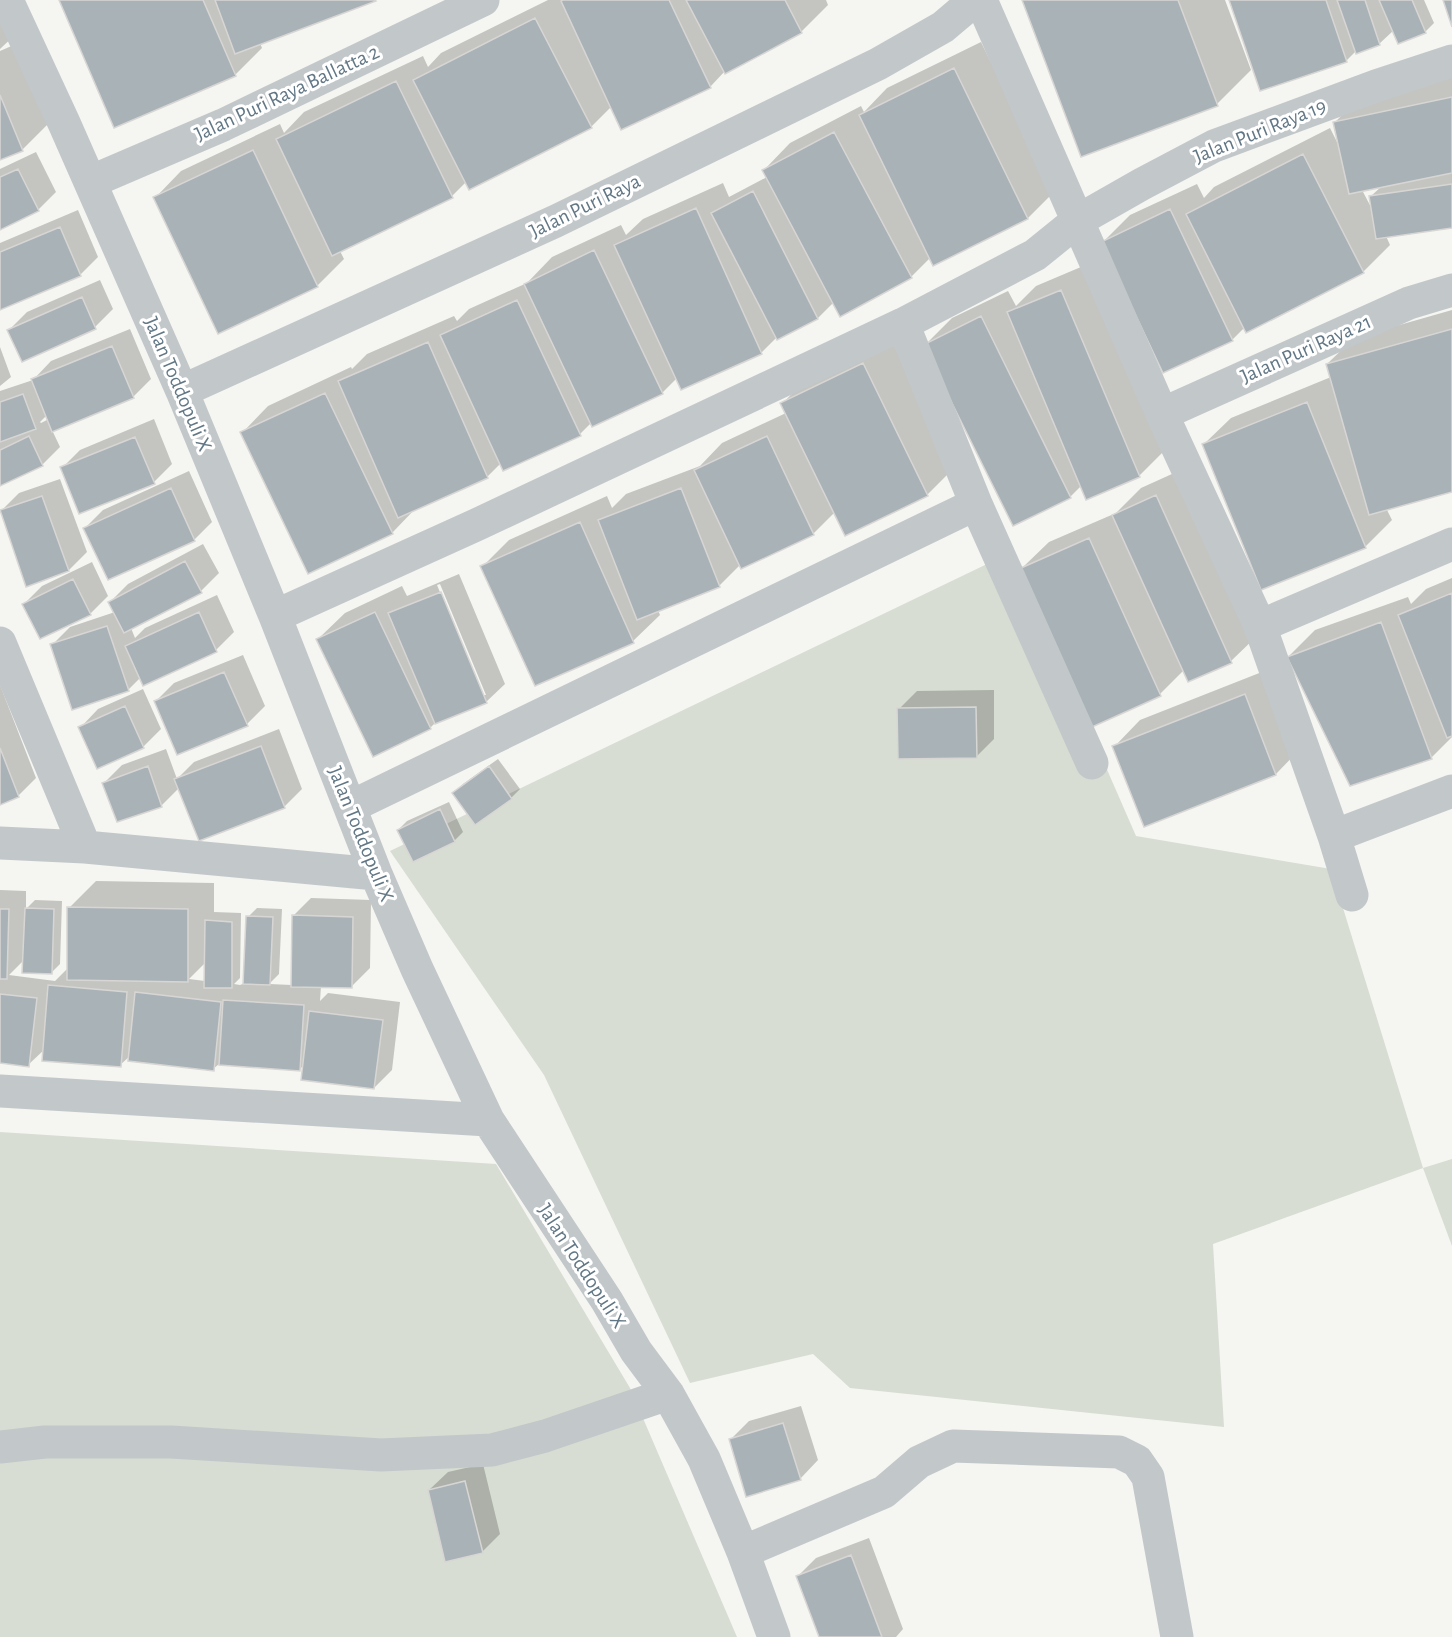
<svg xmlns="http://www.w3.org/2000/svg" width="1452" height="1637" font-family="'Alegreya Sans',sans-serif">
  <rect width="100%" height="100%" fill="#f5f5f1"/>
  <!-- green -->
  <path fill="#d7ddd2" d="M1012,552L1136,836L1331,869L1423,1168L1452,1159V1246L1423,1168L1213,1244L1224,1427L850,1388L813,1354L690,1383L544,1075L390,851Z
    M0,1132L496,1164L630,1388L737,1637H0Z"/>
  <!-- shadow -->
  <path fill="#0003" fill-rule="evenodd" d="M60,0H375L260,43L262,48L235,75Z
    M548,0H826L828,5L801,32L725,71L710,87L612,106L591,127L466,182L452,196L340,251L344,259L317,286L155,198L181,171L280,124L284,133L304,112L423,56L428,67L441,53Z
    M1024,0H1225L1251,70L1217,104Z
    M1231,0H1424L1434,23L1425,32L1394,30L1379,44L1356,51L1346,61Z
    M0,6L17,33L0,49Z
    M981,42L1054,192L1028,218L930,258L911,277L834,302L818,318L777,337L761,353L677,378L662,393L592,422L580,434L501,463L487,477L416,508L392,533L242,433L268,406L351,367L352,369L367,354L454,316L457,321L469,309L527,283L552,257L621,225L626,235L643,219L723,183L729,197L767,177L764,170L790,143L861,106L864,112L887,88Z
    M16,44L49,123L22,150L0,159V51Z
    M1452,77V227L1386,236L1390,245L1363,272L1245,327L1232,340L1103,242L1130,215L1197,184L1204,198L1214,187L1330,128L1338,144L1335,122L1362,96ZM1382,186L1371,196L1373,211L1362,190Z
    M36,152L56,192L38,210L0,229V169Z
    M78,210L98,257L80,275L0,308V243Z
    M1088,264L1166,449L1139,476L1082,485L1070,497L925,345L952,318L1008,291L1016,306L1036,286Z
    M100,280L113,309L95,327L9,330L27,312Z
    M1452,310V490L1387,510L1392,520L1365,547L1204,444L1231,418L1331,377L1327,364L1354,338Z
    M130,329L151,379L133,397L52,430L60,447L42,465L0,485V391L33,380L51,361ZM47,415L49,419L41,423L40,422Z
    M890,337L954,468L927,495L835,512L813,534L740,565L719,586L658,610L660,615L633,641L482,567L509,540L607,496L612,508L626,494L700,466L722,443L786,413L782,404L808,377Z
    M0,347L11,377L0,386Z
    M154,419L172,464L154,482L62,468L80,450Z
    M1183,469L1258,635L1231,661L1189,680L1184,670L1160,694L1022,568L1049,542L1116,513L1141,488Z
    M189,471L212,522L194,540L85,528L103,510Z
    M60,479L87,552L69,570L27,585L1,511L19,493Z
    M203,544L219,573L201,591L131,628L135,638L145,628L217,595L234,632L216,650L144,684L141,677L128,690L52,645L70,627L115,612L110,602L128,584Z
    M92,562L108,596L90,614L24,604L42,586Z
    M459,574L505,684L486,702L436,722L430,728L318,639L345,613L402,586L407,596ZM440,584L486,695H482L437,585Z
    M1452,578V737L1431,758L1288,657L1315,630L1408,597L1411,604L1426,589Z
    M243,655L265,706L247,724L156,701L174,683Z
    M1272,668L1302,747L1276,774L1144,825L1114,747L1140,720Z
    M0,685L36,778L18,796L0,803Z
    M143,689L161,729L143,747L80,728L98,709Z
    M994,690V739L976,757L899,709L917,691Z
    M279,729L302,789L284,807L179,788L162,805L118,821L104,783L122,765L166,749L177,779L194,762Z
    M498,759L520,789L511,798L476,823L454,793L463,784Z
    M449,802L463,832L454,841L398,830L407,821Z
    M96,881L214,883V912L241,913L240,978L234,984L240,985L245,983L248,917L257,908L282,909L279,974L269,984L292,985L293,916L311,898L371,900L370,968L351,987L321,986L320,1001L328,993L400,1002L392,1070L374,1088L304,1065L300,1069L219,1064L213,1069L130,1056L120,1065L45,1049L28,1065L0,1061V890L26,891V909L35,900L62,901L60,964L51,973L24,960L9,975L55,981L68,968L69,908ZM206,962L205,981L189,979Z
    M801,1406L818,1460L800,1479L731,1439L749,1421Z
    M483,1464L500,1534L482,1552L429,1490L448,1472Z
    M869,1538L903,1629L896,1637H821L798,1576L816,1558Z"/>
  <!-- building -->
  <path fill="#a9b2b7" stroke="#d7d6d4" stroke-width="1.5" d="M59,0H203L236,76L114,128Z
    M215,0H375L376,1L235,54Z
    M563,0H669L711,88L621,130L561,1Z
    M686,0H785L802,33L725,74Z
    M1022,0H1178L1218,106L1081,157Z
    M1229,0H1326L1347,62L1260,91Z
    M1337,0H1365L1380,45L1356,54Z
    M1379,0H1412L1426,33L1398,44Z
    M1443,0H1452V27Z
    M535,18L592,128L469,190L413,80Z
    M954,68L1028,219L933,266L859,115Z
    M396,81L453,198L332,256L276,139Z
    M0,95L23,151L0,160Z
    M1452,97V173L1349,194L1333,122Z
    M834,132L912,278L840,317L762,170Z
    M253,150L318,287L218,334L153,197Z
    M1303,154L1364,273L1246,333L1186,214Z
    M18,169L39,211L0,230V177Z
    M1452,184V228L1376,239L1369,196Z
    M753,191L818,319L777,340L711,213Z
    M696,208L762,354L681,390L614,245Z
    M1170,209L1233,341L1163,373L1101,242Z
    M60,227L81,276L0,310V252Z
    M594,250L663,394L592,427L524,284Z
    M1061,290L1140,477L1086,500L1007,312Z
    M82,297L96,329L22,362L7,330Z
    M517,300L581,436L503,471L440,335Z
    M981,316L1071,498L1013,526L923,345Z
    M1452,329V492L1369,515L1326,364Z
    M428,342L488,478L398,518L338,381Z
    M112,346L134,398L52,432L31,379Z
    M863,363L928,496L845,536L780,403Z
    M325,393L393,534L308,574L240,432Z
    M23,394L36,429L0,442V402Z
    M1307,402L1366,548L1261,590L1202,444Z
    M29,436L43,466L0,486V450Z
    M767,436L814,535L741,569L694,470Z
    M135,437L155,484L79,514L60,467Z
    M171,488L195,541L108,580L83,528Z
    M681,488L720,587L637,620L598,520Z
    M1156,495L1232,663L1188,682L1112,515Z
    M42,496L69,571L26,587L0,510Z
    M580,522L634,643L535,686L480,566Z
    M1089,538L1161,696L1092,727L1021,568Z
    M185,561L202,593L124,633L108,602Z
    M73,579L91,615L40,639L22,604Z
    M441,592L487,703L435,724L388,613Z
    M1452,593V736L1447,738L1398,615Z
    M199,612L217,652L143,686L125,646Z
    M375,612L431,729L373,757L316,639Z
    M1381,622L1432,759L1350,786L1287,657Z
    M107,626L129,691L72,710L50,644Z
    M224,672L248,726L177,755L154,701Z
    M1245,694L1276,775L1144,827L1112,746Z
    M125,706L144,748L97,769L78,727Z
    M976,707L977,758L898,759L897,708Z
    M261,746L285,808L199,841L174,779Z
    M0,748L19,797L0,805Z
    M148,766L162,807L117,822L102,783Z
    M489,766L512,799L475,825L452,793Z
    M440,809L455,842L413,862L397,830Z
    M67,907L188,909V982L67,980Z
    M25,908L54,909L52,974L22,973Z
    M0,909H9L7,979H0Z
    M292,915L353,917L352,988L291,987Z
    M246,916L273,917L270,985L243,984Z
    M205,920L232,922V988H204Z
    M48,985L127,992L121,1067L42,1061Z
    M135,992L221,1002L214,1071L128,1061Z
    M0,994L37,998L29,1067L0,1063Z
    M223,1000L304,1005L300,1071L219,1065Z
    M309,1011L383,1020L374,1089L301,1080Z
    M783,1423L801,1480L746,1497L729,1439Z
    M465,1481L483,1553L445,1562L428,1490Z
    M851,1555L882,1637H819L796,1576Z"/>
  <g fill="none" stroke-linecap="round" stroke-linejoin="round">
    <!-- minor -->
    <path stroke="#c2c7ca" stroke-width="33" d="M7,0L64,123L182,391L275,616L376,874L417,969L488,1120L607,1301L636,1351L668,1394L704,1459L743,1552L774,1637
      M981,0L1162,414L1260,626L1334,836L1352,895
      M90,182L223,125L483,0
      M903,324L976,504L1092,763
      M182,391L556,221L878,64L943,27L975,0
      M1162,414L1409,303L1452,290
      M275,616L476,525L903,324L1035,255L1077,221L1142,184L1214,146L1376,86L1452,61
      M1260,626L1452,544
      M0,643L85,847
      M350,807L976,504
      M1334,836L1452,791
      M0,843L85,847L376,874
      M0,1091L488,1120
      M0,1447L45,1442H171L381,1455L492,1450L545,1436L668,1394
      M743,1552L884,1492L919,1462L953,1446L1119,1452L1137,1461L1148,1477L1177,1637"/>
  </g>
  <g text-anchor="middle" dominant-baseline="central" stroke-width="6" stroke-linejoin="round" paint-order="stroke">
    <!-- street labels -->
    <g font-size="21" fill="#627785" stroke="#fff">
      <text transform="translate(287 93) rotate(-25)">Jalan Puri Raya Ballatta 2</text>
      <text transform="translate(1260 131) rotate(-22)">Jalan Puri Raya 19</text>
      <text transform="translate(585 206) rotate(-26)">Jalan Puri Raya</text>
      <text transform="translate(1306 349) rotate(-24)">Jalan Puri Raya 21</text>
      <text transform="translate(178 384) rotate(67)">Jalan Toddopuli X</text>
      <text transform="translate(361 834) rotate(68)">Jalan Toddopuli X</text>
      <text transform="translate(582 1266) rotate(57)">Jalan Toddopuli X</text>
    </g>
  </g>
</svg>
